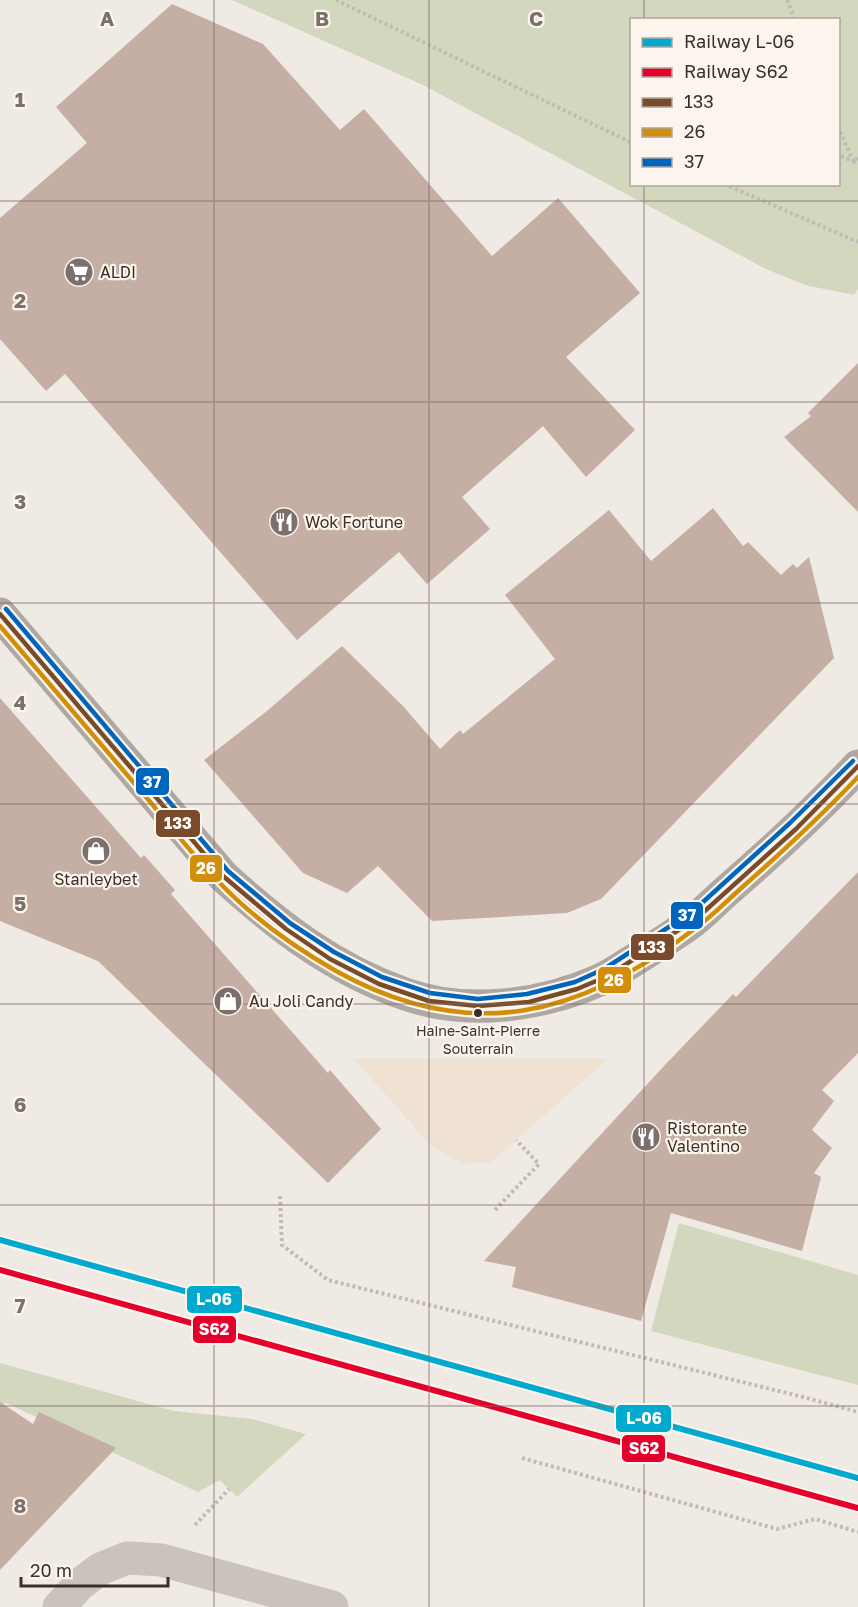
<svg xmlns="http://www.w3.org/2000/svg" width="858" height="1607" font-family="'Golos Text',sans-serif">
  <rect width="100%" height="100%" fill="#f0eae4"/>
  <!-- green -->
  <path fill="#d2d7bd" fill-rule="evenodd" d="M232,0H858V289L854,295L805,285L766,269L423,85ZM632,20H838V184H632Z
    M679,1223L858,1275V1385L651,1331Z
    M0,1363L174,1411L252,1419L306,1434L237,1497L220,1480L198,1492L6,1403L0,1405Z"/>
  <!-- plaza -->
  <path fill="#efe2d3" d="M354,1059H608L491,1162L463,1164L431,1146Z"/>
  <!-- building -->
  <path fill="#c5aea4" d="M172,4L263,44L340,130L364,109L492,256L558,198L640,293L566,357L635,430L586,477L543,426L462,497L490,529L427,584L399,552L297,640L65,374L46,391L0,339V218L87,143L56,107Z
    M858,363V512L784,437L811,416L808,413Z
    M713,508L743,546L748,542L781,575L793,564L797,568L809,557L834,658L601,899L567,913L432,921L378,866L347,893L303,873L204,760L267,711L342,646L403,706L440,749L460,730L463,734L555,659L505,595L609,510L651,561Z
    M0,698L141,858L144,855L175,890L171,894L328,1073L330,1070L381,1129L328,1183L98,961L0,921Z
    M858,872V1053L822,1090L834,1101L812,1130L832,1148L814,1173L821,1177L802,1251L671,1213L641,1321L512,1287L516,1267L484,1261L664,1066L733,994L736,997Z
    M0,1402L33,1424L39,1412L116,1448L0,1570Z"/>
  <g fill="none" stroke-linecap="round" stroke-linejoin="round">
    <!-- path -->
    <path stroke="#c2bbb5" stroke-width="4" stroke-dasharray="3 3" stroke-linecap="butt" d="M336,0L632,143
      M787,0L795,20
      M838,126L853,161L838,155
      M858,158L853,161L858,164
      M724,184L858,242
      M280,1196L282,1245L328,1280L803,1397L858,1412
      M495,1210L539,1164L516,1140
      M522,1458L777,1529L815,1519L858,1532
      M195,1525L229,1489"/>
    <!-- minor -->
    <path stroke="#cac2bc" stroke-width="33" d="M59,1607L79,1585L100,1569L127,1558L161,1560L332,1607"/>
    <!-- primary -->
    <path stroke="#afa7a1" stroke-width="33" d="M0,614L223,876C278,926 333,969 405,994C467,1016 541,1006 600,980C611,975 621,968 631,962C652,949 673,936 692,922C705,912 717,899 730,888C775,849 817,810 858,766"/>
    <!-- bus-1 casing -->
    <g stroke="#fcf5ed" stroke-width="9">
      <path id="bus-1" d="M0,614L223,876L286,929L330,959L379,984L429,1001L478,1006L529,1002L577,989L608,976L697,918L796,829L858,766"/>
    </g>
    <!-- bus-2 casing -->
    <g stroke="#fcf5ed" stroke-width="9">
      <path id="bus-2" d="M0,626C49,683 97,740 146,797C170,825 192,855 218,881C251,916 294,947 336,971C469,1045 581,1017 697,927C712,916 725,903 738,891C780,854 820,817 858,777"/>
    </g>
    <!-- bus-3 casing -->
    <g stroke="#fcf5ed" stroke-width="9">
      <path id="bus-3" d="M6,609L228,871L290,923L334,952L382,977L430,993L478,999L527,994L575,982L604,969L692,912L790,823L853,761"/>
    </g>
    <!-- bus-1 -->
    <use href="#bus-1" stroke="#7a4b2a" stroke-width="4.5"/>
    <!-- bus-2 -->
    <use href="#bus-2" stroke="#d28e08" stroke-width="4.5"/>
    <!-- bus-3 -->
    <use href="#bus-3" stroke="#0065bd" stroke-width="4.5"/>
    <!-- rail-1 casing -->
    <g stroke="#fcf5ed" stroke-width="10">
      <path id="rail-1" d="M0,1240L858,1478"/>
    </g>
    <!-- rail-2 casing -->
    <g stroke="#fcf5ed" stroke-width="10">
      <path id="rail-2" d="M0,1270L858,1508"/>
    </g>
    <!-- rail-1 -->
    <use href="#rail-1" stroke="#00a9ce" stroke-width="6"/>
    <!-- rail-2 -->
    <use href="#rail-2" stroke="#e4002b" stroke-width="6"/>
  </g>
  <!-- grid -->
  <path fill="none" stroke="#7b706b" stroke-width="1.5" stroke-opacity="0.55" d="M214,0V1607M429,0V1607M644,0V20M644,184V1607M0,201H858M0,402H858M0,603H858M0,804H858M0,1004H858M0,1205H858M0,1406H858"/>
  <!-- icons -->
  <defs>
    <g id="supermarket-disc" transform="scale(1.5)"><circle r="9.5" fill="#7b706b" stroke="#fcf5ed"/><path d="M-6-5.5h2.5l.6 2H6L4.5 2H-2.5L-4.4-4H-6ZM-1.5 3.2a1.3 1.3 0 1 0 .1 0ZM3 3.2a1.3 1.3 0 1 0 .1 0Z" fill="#fff"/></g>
    <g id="restaurant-disc" transform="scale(1.5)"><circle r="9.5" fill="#7b706b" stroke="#fcf5ed"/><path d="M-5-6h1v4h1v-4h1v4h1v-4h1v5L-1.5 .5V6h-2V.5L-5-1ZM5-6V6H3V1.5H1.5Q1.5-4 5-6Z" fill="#fff"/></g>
    <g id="shop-disc" transform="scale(1.5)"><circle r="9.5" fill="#7b706b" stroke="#fcf5ed"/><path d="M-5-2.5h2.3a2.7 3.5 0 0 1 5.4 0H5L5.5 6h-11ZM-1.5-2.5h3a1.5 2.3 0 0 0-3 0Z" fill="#fff"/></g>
  </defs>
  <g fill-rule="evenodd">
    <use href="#supermarket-disc" x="79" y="272"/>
    <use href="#restaurant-disc" x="284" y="522"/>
    <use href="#shop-disc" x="96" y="851"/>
    <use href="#shop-disc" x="228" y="1001"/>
    <use href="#restaurant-disc" x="646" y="1137"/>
  </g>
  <!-- markers -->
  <circle fill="#3c2f2a" stroke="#fcf5ed" stroke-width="2" cx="478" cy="1013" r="5"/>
  <g text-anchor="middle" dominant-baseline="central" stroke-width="4.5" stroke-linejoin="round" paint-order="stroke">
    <!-- bus labels -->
    <g font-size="14" fill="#3c2f2a" stroke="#fcf5ed">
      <text x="478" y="1030">Haine-Saint-Pierre<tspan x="478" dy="18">Souterrain</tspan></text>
    </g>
    <!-- poi labels -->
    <g font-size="16" fill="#3c2f2a" stroke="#fcf5ed" text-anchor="start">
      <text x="100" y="272">ALDI</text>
      <text x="305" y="522">Wok Fortune</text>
      <text x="96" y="879" text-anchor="middle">Stanleybet</text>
      <text x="249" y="1001">Au Joli Candy</text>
      <text x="667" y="1128">Ristorante<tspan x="667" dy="18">Valentino</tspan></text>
    </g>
  </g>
  <g font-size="20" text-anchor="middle" font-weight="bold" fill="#7b706b" stroke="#fcf5ed" stroke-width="4.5" stroke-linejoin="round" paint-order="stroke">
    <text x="107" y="26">A</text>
    <text x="322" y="26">B</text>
    <text x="536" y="26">C</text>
    <text x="20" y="107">1</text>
    <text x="20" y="308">2</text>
    <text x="20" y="509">3</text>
    <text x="20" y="710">4</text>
    <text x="20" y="911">5</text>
    <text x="20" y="1112">6</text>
    <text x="20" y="1313">7</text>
    <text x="20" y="1513">8</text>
  </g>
  <g stroke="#fcf5ed" stroke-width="2">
    <rect x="135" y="767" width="35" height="29" rx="6" fill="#0065bd"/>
    <rect x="155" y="809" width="46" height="29" rx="6" fill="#7a4b2a"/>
    <rect x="189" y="854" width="34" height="29" rx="6" fill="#d28e08"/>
    <rect x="670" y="901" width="34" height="29" rx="6" fill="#0065bd"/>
    <rect x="630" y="933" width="45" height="28" rx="6" fill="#7a4b2a"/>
    <rect x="597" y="966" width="35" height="28" rx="6" fill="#d28e08"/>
    <rect x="186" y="1285" width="57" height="29" rx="6" fill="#00a9ce"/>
    <rect x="192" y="1315" width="45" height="29" rx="6" fill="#e4002b"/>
    <rect x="615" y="1404" width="57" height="29" rx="6" fill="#00a9ce"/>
    <rect x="621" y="1434" width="45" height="29" rx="6" fill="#e4002b"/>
  </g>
  <g font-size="16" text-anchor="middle" font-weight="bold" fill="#fff">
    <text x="152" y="788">37</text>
    <text x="178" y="829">133</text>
    <text x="206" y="874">26</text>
    <text x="687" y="921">37</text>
    <text x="652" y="953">133</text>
    <text x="614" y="986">26</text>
    <text x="214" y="1305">L-06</text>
    <text x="214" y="1335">S62</text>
    <text x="644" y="1424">L-06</text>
    <text x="644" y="1454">S62</text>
  </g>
  <!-- legend -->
  <rect x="630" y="18" width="210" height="168" fill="#fcf5ed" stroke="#afa69f" stroke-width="1.5"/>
  <rect x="642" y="38" width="30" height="9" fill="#00a9ce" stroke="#afa69f" stroke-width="1.5"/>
  <text x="684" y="48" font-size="18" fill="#3c2f2a">Railway L-06</text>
  <rect x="642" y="68" width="30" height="9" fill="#e4002b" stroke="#afa69f" stroke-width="1.5"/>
  <text x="684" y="78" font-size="18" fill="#3c2f2a">Railway S62</text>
  <rect x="642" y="98" width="30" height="9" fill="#7a4b2a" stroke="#afa69f" stroke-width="1.5"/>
  <text x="684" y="108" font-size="18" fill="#3c2f2a">133</text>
  <rect x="642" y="128" width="30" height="9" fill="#d28e08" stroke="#afa69f" stroke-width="1.5"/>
  <text x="684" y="138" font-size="18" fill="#3c2f2a">26</text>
  <rect x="642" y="158" width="30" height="9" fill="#0065bd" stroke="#afa69f" stroke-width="1.5"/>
  <text x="684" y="168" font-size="18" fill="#3c2f2a">37</text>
  <!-- scale -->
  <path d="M21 1577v9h147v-9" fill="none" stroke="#3c2f2a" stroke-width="3"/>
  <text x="30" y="1577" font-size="18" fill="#3c2f2a" stroke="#fcf5ed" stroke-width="4.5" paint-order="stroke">20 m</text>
</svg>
